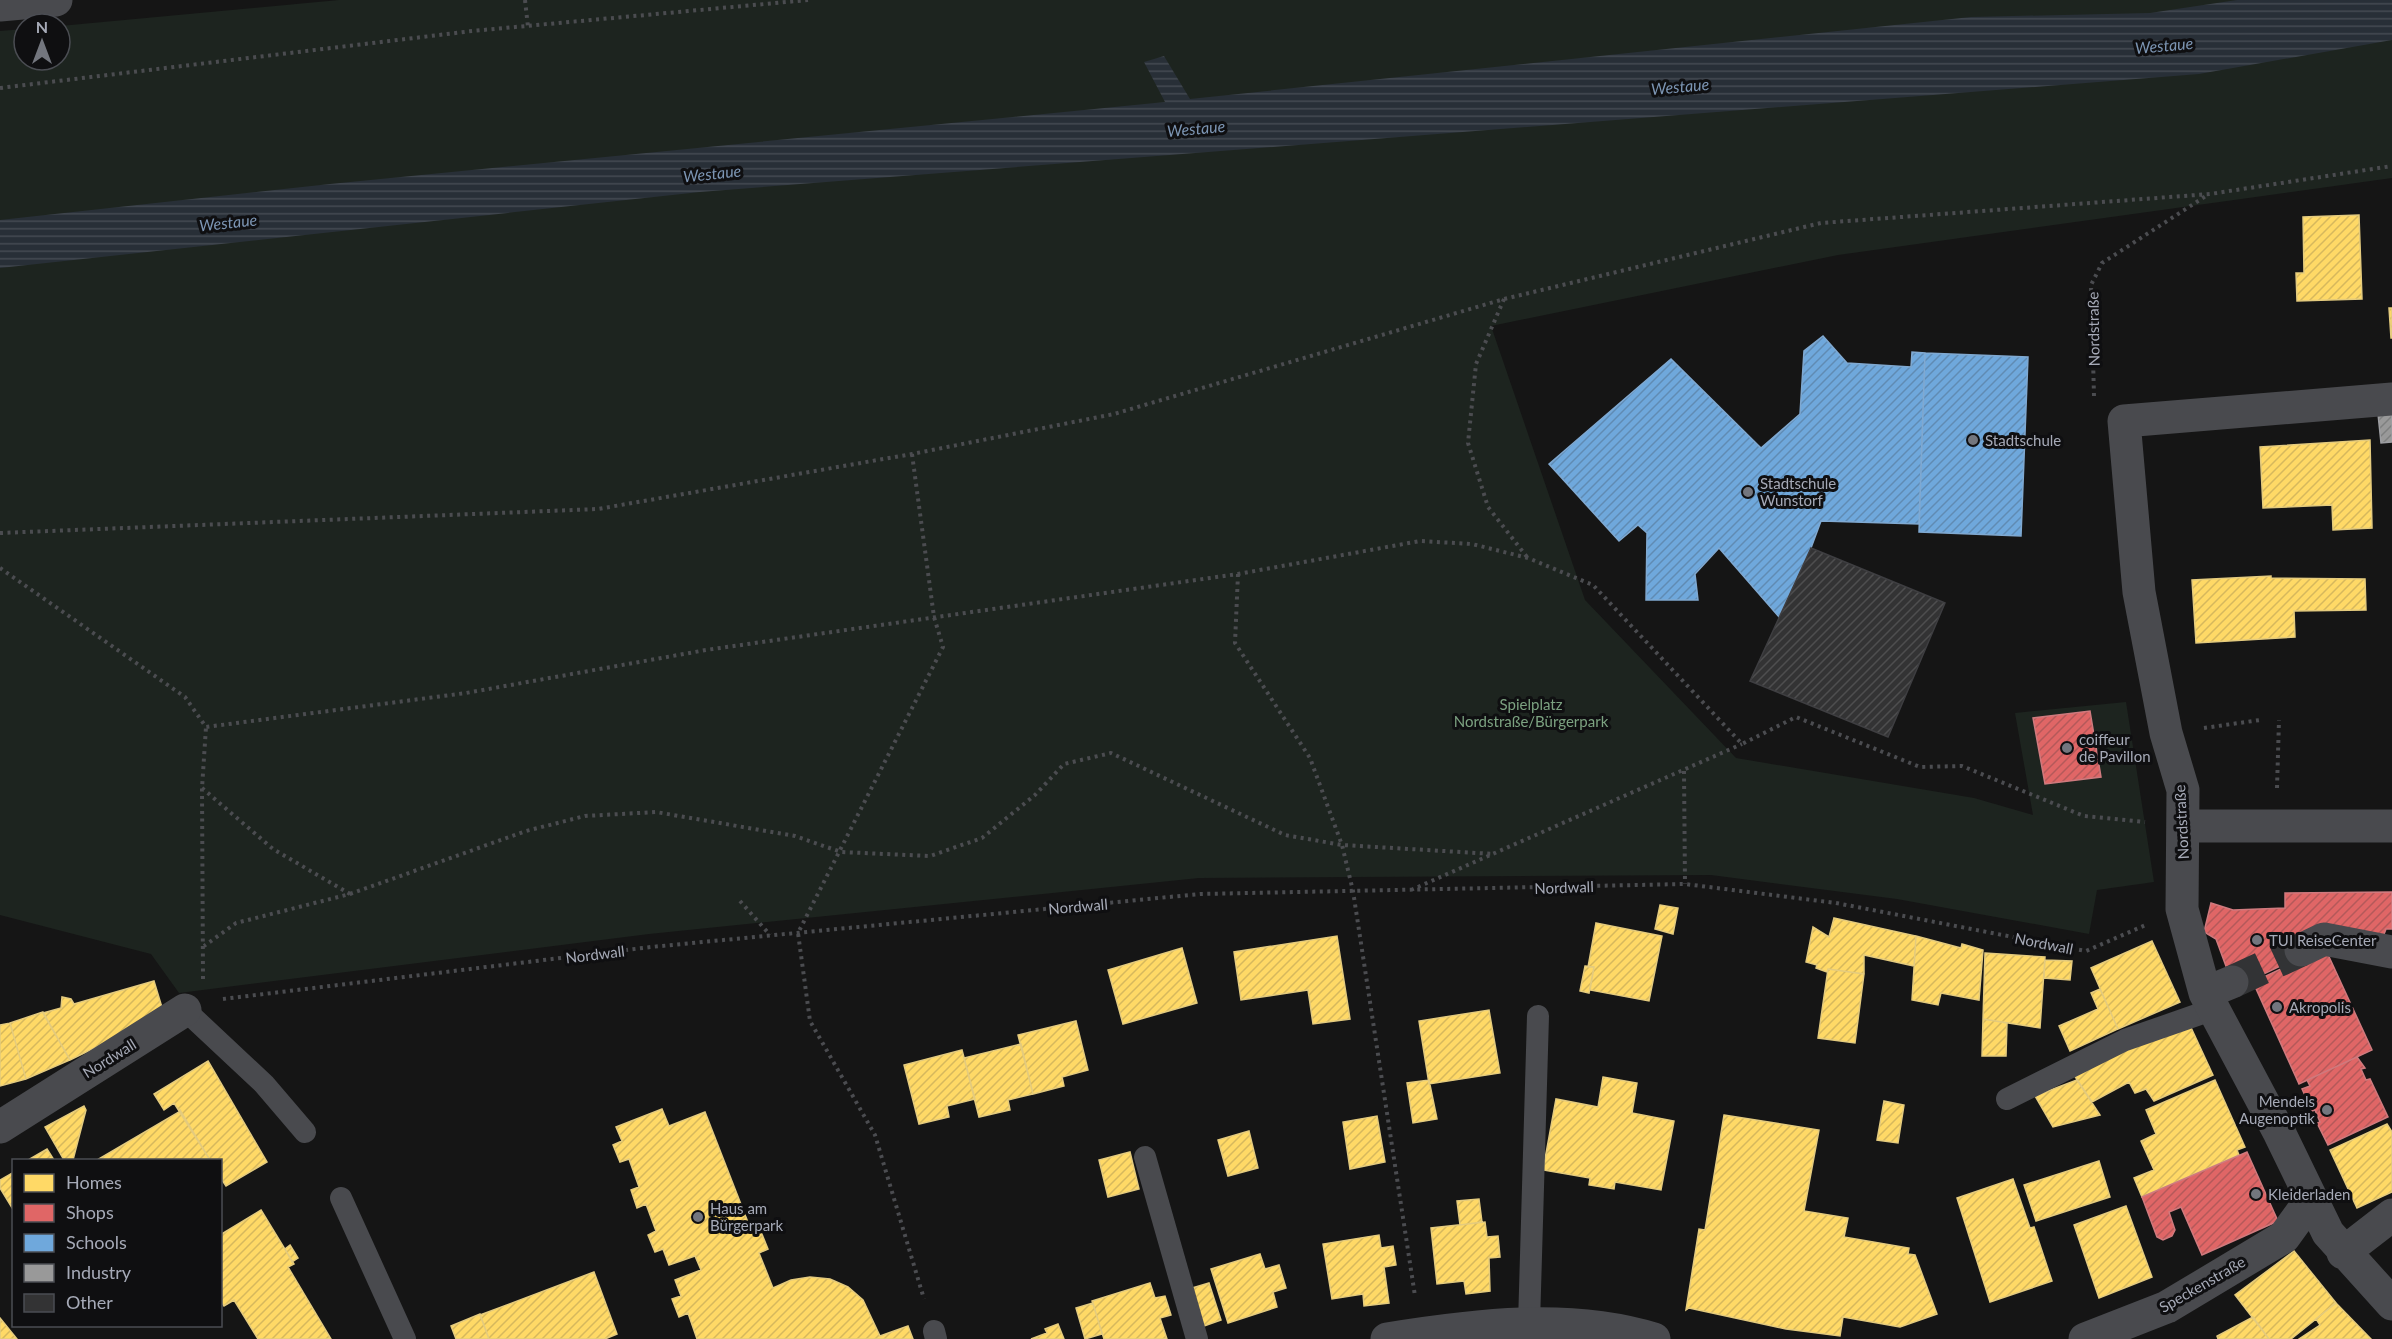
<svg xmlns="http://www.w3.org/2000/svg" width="2392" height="1339" font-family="Lato,sans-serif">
  <defs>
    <pattern id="water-rules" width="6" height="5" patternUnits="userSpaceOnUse" patternTransform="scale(1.5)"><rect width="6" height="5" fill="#282f37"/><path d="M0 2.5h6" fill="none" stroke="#444a52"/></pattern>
    <pattern id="homes-hatch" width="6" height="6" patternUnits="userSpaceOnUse" patternTransform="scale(1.5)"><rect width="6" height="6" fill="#ffd966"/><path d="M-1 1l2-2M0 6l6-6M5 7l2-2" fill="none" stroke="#d6b85d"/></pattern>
    <pattern id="shops-hatch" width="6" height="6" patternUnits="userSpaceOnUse" patternTransform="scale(1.5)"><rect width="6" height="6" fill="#e06666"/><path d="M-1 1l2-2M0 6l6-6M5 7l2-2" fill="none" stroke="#b4595a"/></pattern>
    <pattern id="schools-hatch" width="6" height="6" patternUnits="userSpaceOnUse" patternTransform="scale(1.5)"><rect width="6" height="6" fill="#6fa8dc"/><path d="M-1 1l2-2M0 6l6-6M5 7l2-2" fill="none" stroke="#608bb3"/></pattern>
    <pattern id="industry-hatch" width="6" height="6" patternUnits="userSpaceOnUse" patternTransform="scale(1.5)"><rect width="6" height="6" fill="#999"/><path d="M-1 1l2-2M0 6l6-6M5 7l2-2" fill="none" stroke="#7f8080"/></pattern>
    <pattern id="building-hatch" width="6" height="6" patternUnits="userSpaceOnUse" patternTransform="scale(1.5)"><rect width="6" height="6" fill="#333334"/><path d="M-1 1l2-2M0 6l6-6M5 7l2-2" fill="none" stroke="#4e4e4f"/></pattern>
  </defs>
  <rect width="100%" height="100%" fill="#151515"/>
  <!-- park -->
  <path fill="#1d241f" d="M339,0H2392V178L1838,255L1491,326L1585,600L1736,758L1974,798L2033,815L2015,713L2126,702L2154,882L2097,890L2089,934L1897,899L1711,875L1199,878L649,934L179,993L151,954L0,915V31L24,29V60H60V26Z"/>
  <!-- water -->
  <path fill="url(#water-rules)" d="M2237,0H2392V40L2199,74L700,192L0,268V220L330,184L1165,102L1144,62L1164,56L1190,99L1971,17L2150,13Z"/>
  <!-- homes -->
  <path fill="url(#homes-hatch)" stroke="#e4cb7e" stroke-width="1.5" d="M2359,215L2362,299L2297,301L2296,273H2304L2303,217Z
    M2389,308H2392V338H2391Z
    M2370,440L2372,528L2333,530L2332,505L2263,508L2260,447Z
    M2271,576V578L2365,579L2366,610L2294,611L2295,637L2196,643L2192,580Z
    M1660,905L1678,908L1673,934L1655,929Z
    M1834,918L1916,936L1914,966L1864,955V974L1828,969L1827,972L1816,968L1817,965L1806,962L1813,927L1829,937Z
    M1596,923L1662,936L1649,1001L1590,990L1594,967H1588Z
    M1337,936L1350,1019L1313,1024L1308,990L1241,1000L1234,952Z
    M1916,936L1961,948L1962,944L1983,950L1979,1000L1941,993L1938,1005L1912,1000Z
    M2152,941L2180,1002L2118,1029L2091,968Z
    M1182,948L1197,1003L1123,1024L1108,970Z
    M1985,953L2045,957L2040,1028L1983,1019Z
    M2045,960L2072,961L2070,980L2044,978Z
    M1585,966L1594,967L1589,993L1580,991Z
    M1828,969L1864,974L1855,1043L1818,1038Z
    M154,981L164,1014L70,1060L43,1013L61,1008L62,997L71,999L74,1004Z
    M2100,989L2118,1029L2070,1051L2059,1026L2098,1009L2091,993Z
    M1489,1010L1500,1073L1429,1084L1419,1021Z
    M43,1012L70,1060L26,1079L10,1023Z
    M1983,1019L2007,1023L2006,1056H1982Z
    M1076,1021L1088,1070L1062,1077L1064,1086L1033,1094L1018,1035Z
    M2188,1021L2213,1075L2154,1101L2146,1089L2135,1093L2129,1082L2092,1102L2074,1075Z
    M10,1023L26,1079L0,1086V1025Z
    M1021,1044L1033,1094L1008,1100L1010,1110L979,1117L964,1058Z
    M962,1050L975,1099L947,1106L949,1117L919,1124L904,1065Z
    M208,1061L267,1162L226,1186L220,1177V1160H210L174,1103L164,1110L154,1094Z
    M1603,1077L1637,1083L1632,1113L1674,1121L1661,1190L1615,1182L1614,1189L1589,1185L1590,1178L1543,1170L1556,1099L1598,1107Z
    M1429,1080L1437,1119L1413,1123L1407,1083Z
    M2077,1080L2100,1115L2053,1127L2035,1096Z
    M2215,1080L2245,1147L2237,1150L2239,1155L2142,1197L2134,1178L2154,1170L2141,1141L2156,1134L2146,1110Z
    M1884,1101L1904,1105L1898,1143L1877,1140Z
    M84,1106L86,1110L73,1160H64L45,1127Z
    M662,1109L669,1126L705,1112L751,1230L759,1227L768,1249L759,1253L773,1288L791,1280L810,1277L830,1279L848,1287L863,1300L880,1336L908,1326L913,1339H697L688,1313L679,1317L672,1299L681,1296L675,1280L701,1270L695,1256L669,1265L663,1249L655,1252L648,1235L656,1231L646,1204L637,1208L631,1190L639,1187L629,1159L620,1162L613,1145L622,1141L616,1127Z
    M180,1110L210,1160H97L179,1112Z
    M1724,1115L1819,1130L1804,1211L1848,1218L1844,1237L1909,1248L1908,1254L1915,1255L1937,1314L1900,1327L1843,1317L1840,1336L1786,1329L1689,1308L1686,1310L1699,1229L1705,1230Z
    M1377,1116L1385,1162L1350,1169L1343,1122Z
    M2387,1124L2392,1132V1192L2357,1208L2330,1150Z
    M1249,1131L1258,1168L1228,1176L1218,1140Z
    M47,1149L54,1160H28Z
    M1130,1152L1139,1189L1108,1197L1099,1160Z
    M2099,1161L2110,1197L2036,1221L2024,1185Z
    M14,1172V1211L0,1188V1180Z
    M2013,1179L2030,1228L2034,1227L2052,1281L1990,1302L1957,1198Z
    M1479,1199L1482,1222L1460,1225L1457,1201Z
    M2126,1206L2152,1277L2099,1298L2074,1225Z
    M261,1210L294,1264L288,1267L331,1339H258L234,1300L224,1306L220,1300V1235Z
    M1485,1222L1487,1237L1498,1236L1500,1257L1489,1258L1490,1291L1466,1294L1464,1281L1437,1284L1431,1228Z
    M1379,1235L1381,1248L1393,1246L1396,1265L1384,1267L1389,1303L1364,1306L1363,1294L1332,1299L1323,1244Z
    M290,1245L298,1258L292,1262L285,1249Z
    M2294,1251L2336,1303L2291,1339H2269L2235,1295Z
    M1260,1254L1265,1269L1279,1265L1286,1288L1273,1292L1277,1307L1228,1323L1211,1269Z
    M594,1272L617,1334L605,1339H489L480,1315Z
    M1150,1283L1155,1298L1165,1296L1171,1315L1160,1318L1167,1339H1104L1092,1301Z
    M1209,1283L1221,1320L1204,1326L1192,1288Z
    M1093,1303L1102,1334L1085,1339L1076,1308Z
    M2336,1303L2371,1339H2299L2320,1325L2316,1319Z
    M480,1314L489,1339H456L451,1326Z
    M2253,1317L2269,1339H2218L2217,1336Z
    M0,1318L17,1339H0Z
    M1058,1324L1064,1339H1031L1047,1333L1045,1329Z"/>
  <!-- shops -->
  <path fill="url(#shops-hatch)" stroke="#cf7a7e" stroke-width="1.5" d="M2090,711L2101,777L2045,784L2033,718Z
    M2392,892V929H2386L2381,942L2304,955L2234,988L2216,939L2204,932L2211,903L2233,910L2285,908V893Z
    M2325,948L2372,1050L2299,1084L2253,982Z
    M2357,1057L2365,1068L2361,1069L2366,1080L2370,1079L2388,1117L2328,1145L2317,1123L2320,1122L2315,1110L2312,1111L2302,1089L2310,1086L2307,1080Z
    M2247,1152L2278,1221L2202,1255L2181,1207L2169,1212L2175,1230L2172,1236L2163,1240L2157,1237L2142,1197Z"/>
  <!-- schools -->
  <path fill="url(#schools-hatch)" stroke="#80a9d1" stroke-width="1.5" d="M1823,336L1847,363L1911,367L1912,352L1925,353L1919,524L1821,521L1811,548L1779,617L1719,548L1695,574L1698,600H1646L1647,533L1638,525L1619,541L1549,464L1671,359L1761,448L1800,414L1804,351Z
    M1925,353L2028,357L2021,536L1919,532Z"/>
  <!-- industry -->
  <path fill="url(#industry-hatch)" stroke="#9d9ea2" stroke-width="1.5" d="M2392,412V442L2381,443L2378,414Z"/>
  <!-- building -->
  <path fill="url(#building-hatch)" stroke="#3e3e41" stroke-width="1.5" d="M1811,548L1945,603L1888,737L1750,681Z"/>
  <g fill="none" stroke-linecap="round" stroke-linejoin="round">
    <!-- street-tunnel -->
    <path stroke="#323335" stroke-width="33" stroke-dasharray="33 16" stroke-linecap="butt" d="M2232,982L2301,950"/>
    <!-- path -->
    <path stroke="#4b4c50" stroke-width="4" stroke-dasharray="3 4.5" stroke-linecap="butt" d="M525,0L528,27
      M0,88L472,31L808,0
      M1504,299L1476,364L1468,443L1488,507L1527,557
      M2094,396L2091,285L2102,263L2209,194
      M912,454L934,617L943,647L798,933L810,1021L875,1135L924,1299
      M0,533L598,509L912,454L1114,414L1504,299L1821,223L2210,194L2392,166
      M0,568L185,697L206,727L466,693L706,650L1238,574L1420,541L1472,544L1528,558L1593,585L1742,744L1796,717L1920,767L1962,766L2084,816L2145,822
      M1238,574L1235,643L1310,758L1342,845L1353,891L1415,1296
      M2204,728L2260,720
      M1684,771L1685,884
      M202,788L273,849L350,894L236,923L204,946
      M2277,788L2279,720
      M1411,890L1742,744
      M350,894L526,831L585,816L656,812L795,836L841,852L930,856L982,838L1035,795L1064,764L1111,753L1285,835L1342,845L1494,854
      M740,901L770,935
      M203,979L202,788L206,727
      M223,999L651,947L1200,894L1685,884L1836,903L2086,951L2148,924"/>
    <!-- lane -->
    <path stroke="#494a4e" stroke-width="22" d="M185,1010L264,1084L305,1132
      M2007,1099L2125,1040L2214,1009
      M1145,1157L1197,1339
      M341,1198L405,1339
      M1529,1324L1538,1016
      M934,1331L936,1339"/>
    <!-- street -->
    <path stroke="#494a4e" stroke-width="33" d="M0,5L56,0
      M2392,399L2124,421L2139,592L2166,733L2183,790L2182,909L2205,993L2279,1132L2328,1233L2392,1304
      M2184,826H2392
      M2301,950L2324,939L2392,952
      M2205,993L2232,982
      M0,1127L185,1010
      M2343,1253L2392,1215
      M1387,1339C1474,1325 1570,1313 1654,1339
      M2085,1339L2167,1307L2284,1237L2310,1201"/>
  </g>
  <!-- markers -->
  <g fill="#73767e" stroke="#0f0f11" stroke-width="2">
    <circle cx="1973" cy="440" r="6"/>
    <circle cx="1748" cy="492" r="6"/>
    <circle cx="2067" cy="748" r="6"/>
    <circle cx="2257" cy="940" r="6"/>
    <circle cx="2277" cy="1007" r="6"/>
    <circle cx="2327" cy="1110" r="6"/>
    <circle cx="2256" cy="1194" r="6"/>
    <circle cx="698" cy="1217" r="6"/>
  </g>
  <g text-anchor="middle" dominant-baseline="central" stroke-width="6" stroke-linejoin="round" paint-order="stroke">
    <!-- street labels -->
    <g font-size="15" fill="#a6aab7" stroke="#0f0f11">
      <text transform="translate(2093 329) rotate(-91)">Nordstraße</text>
      <text transform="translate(2181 822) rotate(-93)">Nordstraße</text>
      <text transform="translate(1564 887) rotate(-2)">Nordwall</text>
      <text transform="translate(1078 906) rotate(-5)">Nordwall</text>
      <text transform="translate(2044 943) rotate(11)">Nordwall</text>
      <text transform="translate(595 954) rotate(-7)">Nordwall</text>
      <text transform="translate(109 1058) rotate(-32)">Nordwall</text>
      <text transform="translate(2202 1284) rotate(-30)">Speckenstraße</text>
    </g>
    <!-- poi labels -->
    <g font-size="15" fill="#a6aab7" stroke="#0f0f11" text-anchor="start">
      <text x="1985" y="440">Stadtschule</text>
      <text x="1760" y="483">Stadtschule<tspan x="1760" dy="17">Wunstorf</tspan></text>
      <text x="2079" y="739">coiffeur<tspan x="2079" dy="17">de Pavillon</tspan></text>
      <text x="2269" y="940">TUI ReiseCenter</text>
      <text x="2289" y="1007">Akropolis</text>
      <text x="2315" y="1101" text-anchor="end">Mendels<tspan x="2315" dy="17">Augenoptik</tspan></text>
      <text x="2268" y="1194">Kleiderladen</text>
      <text x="710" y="1208">Haus am<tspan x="710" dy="17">Bürgerpark</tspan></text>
    </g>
    <!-- park labels -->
    <g font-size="15" fill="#7ca281" stroke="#0f0f11">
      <text x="1531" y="704">Spielplatz<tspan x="1531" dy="17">Nordstraße/Bürgerpark</tspan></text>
    </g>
    <!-- water labels -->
    <g font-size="16" font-style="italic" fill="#7c95b3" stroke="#0f0f11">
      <text transform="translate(2164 45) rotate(-5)">Westaue</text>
      <text transform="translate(1680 86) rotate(-5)">Westaue</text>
      <text transform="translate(1196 128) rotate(-5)">Westaue</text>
      <text transform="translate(712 173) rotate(-6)">Westaue</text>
      <text transform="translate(228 222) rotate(-6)">Westaue</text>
    </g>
  </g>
  <!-- legend -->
  <rect x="12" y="1159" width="210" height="168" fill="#0f0f11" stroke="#4b4d53" stroke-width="1.5"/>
  <rect x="24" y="1174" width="30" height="18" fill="#ffd966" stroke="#4b4d53" stroke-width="1.5"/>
  <text x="66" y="1189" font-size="18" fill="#a6aab7">Homes</text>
  <rect x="24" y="1204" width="30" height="18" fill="#e06666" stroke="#4b4d53" stroke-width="1.5"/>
  <text x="66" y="1219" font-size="18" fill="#a6aab7">Shops</text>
  <rect x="24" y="1234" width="30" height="18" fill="#6fa8dc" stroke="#4b4d53" stroke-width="1.5"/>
  <text x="66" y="1249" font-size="18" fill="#a6aab7">Schools</text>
  <rect x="24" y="1264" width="30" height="18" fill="#999999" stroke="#4b4d53" stroke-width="1.5"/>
  <text x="66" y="1279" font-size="18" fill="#a6aab7">Industry</text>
  <rect x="24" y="1294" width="30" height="18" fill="#333334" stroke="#4b4d53" stroke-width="1.5"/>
  <text x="66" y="1309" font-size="18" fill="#a6aab7">Other</text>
  <!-- north arrow -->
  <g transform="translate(42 42)"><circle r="28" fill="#0f0f11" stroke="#4b4d53" stroke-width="1.5"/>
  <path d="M0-4.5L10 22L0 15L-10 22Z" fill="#73767e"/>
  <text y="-9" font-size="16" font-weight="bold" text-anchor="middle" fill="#a6aab7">N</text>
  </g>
</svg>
